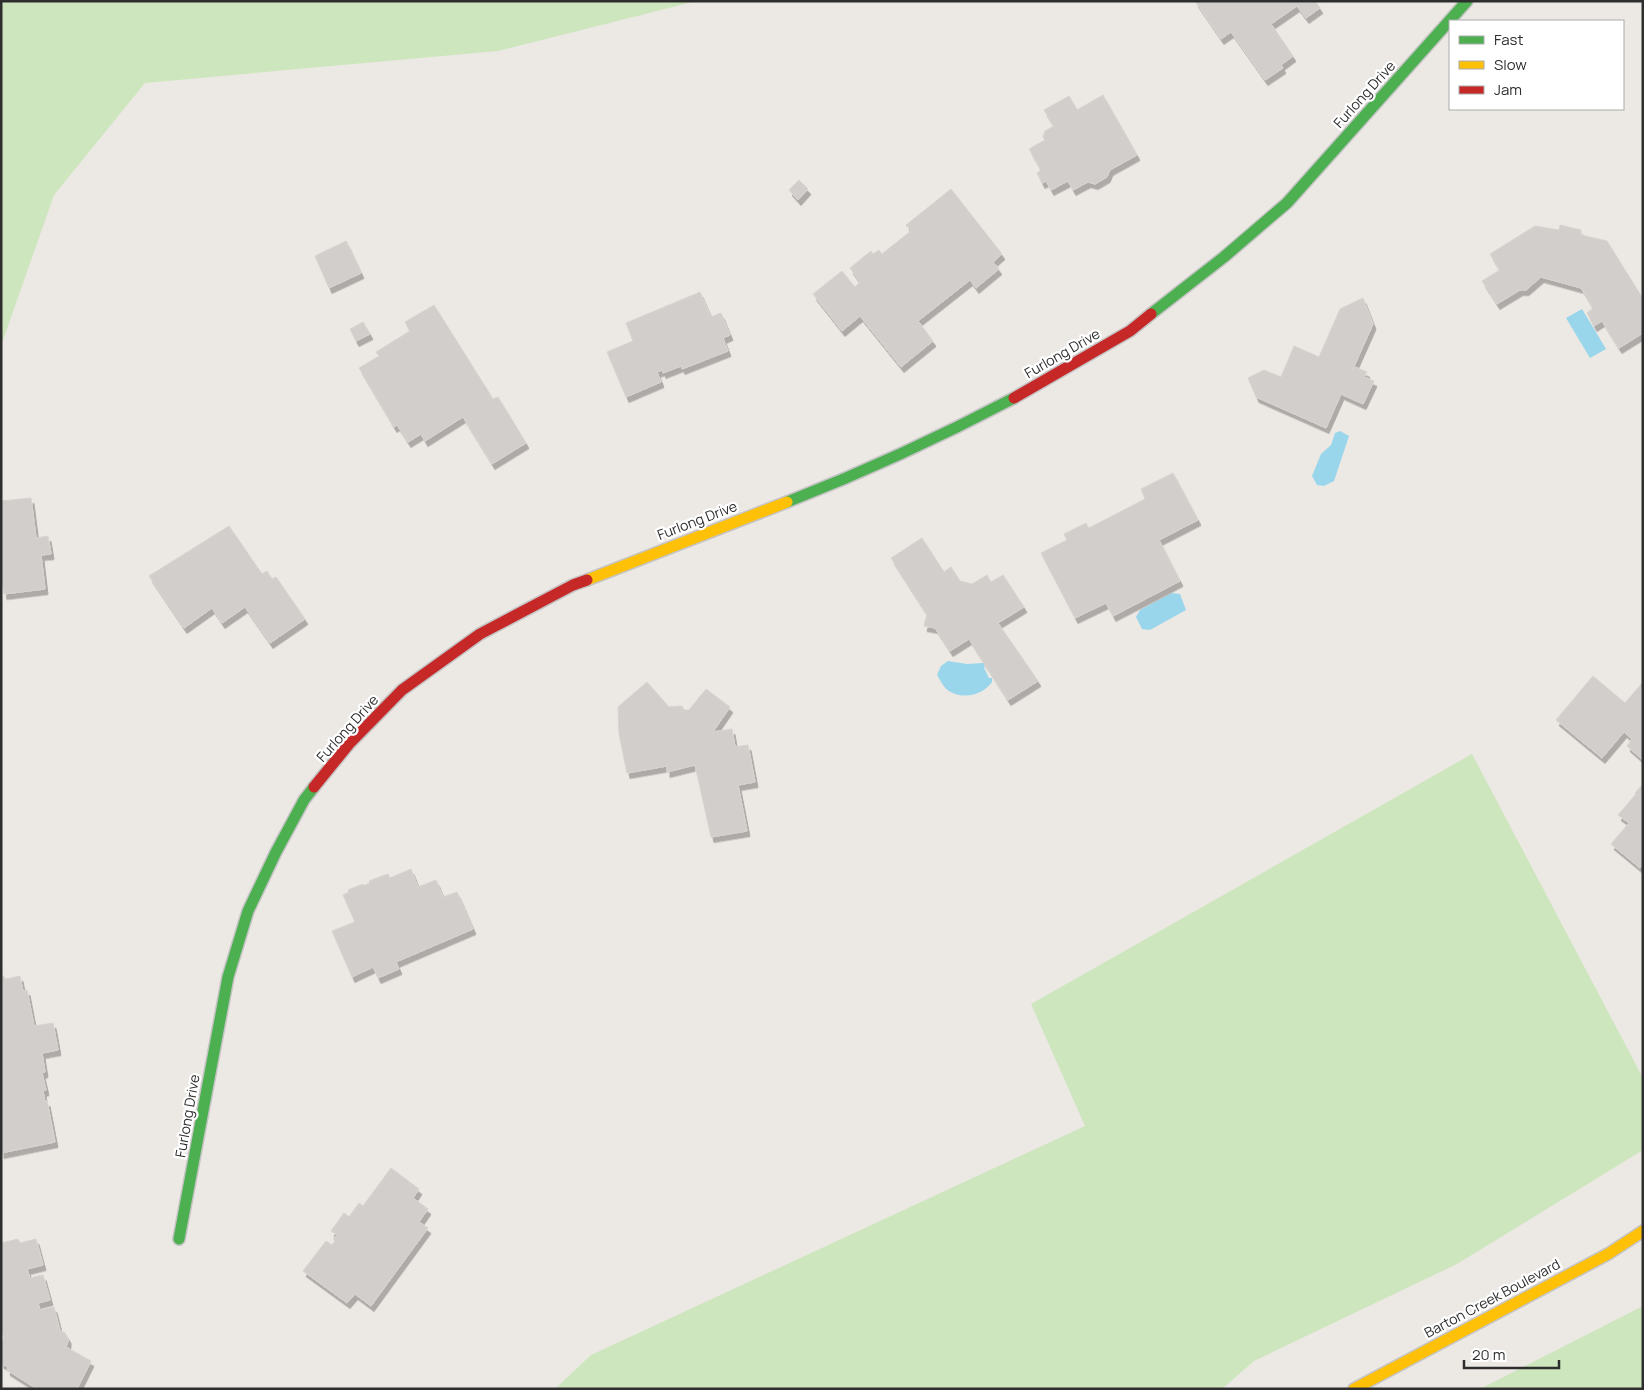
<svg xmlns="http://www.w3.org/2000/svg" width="1644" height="1390" font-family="Manrope,sans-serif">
  <defs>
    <filter id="shadow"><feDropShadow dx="3" dy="5.5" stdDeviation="0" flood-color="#0004"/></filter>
  </defs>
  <rect width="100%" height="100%" fill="#ece8e4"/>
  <!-- green -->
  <path fill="#cee6be" d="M1,1H697L498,51L145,83L54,195L1,346Z
    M1472,754L1643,1078V1150L1457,1264L1254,1361L1222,1389H555L591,1355L1085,1126L1031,1004Z
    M1643,1306V1389H1480Z"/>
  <!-- water -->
  <path fill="#99d6ec" d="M1582,309L1606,349L1590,358L1566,318Z
    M1340,431L1349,436L1334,481L1324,486L1317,485L1312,476L1321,454L1331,445L1335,433Z
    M1172,593L1180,594L1186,610L1150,630L1142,629L1136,617L1140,610Z
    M948,661L967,664L983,663L985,667L984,668L989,678H992V682C983,695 963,700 949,691C943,687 941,681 937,675L941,666Z"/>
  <!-- building -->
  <path fill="#d1cecb" stroke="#d7d4d0" filter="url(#shadow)" d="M1195,1H1315L1320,8L1306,18L1297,6L1271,24L1293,56L1281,65L1283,68L1265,80L1231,32L1221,39Z
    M1103,95L1137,155L1110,170L1107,177L1095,184L1088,182L1073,190L1068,181L1051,190L1046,181L1042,183L1037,173L1041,170L1029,149L1045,140L1043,137L1045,131L1054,126L1044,110L1069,96L1077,110Z
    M799,180L808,189L798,200L789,190Z
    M951,189L1002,254L993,262L999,269L976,288L970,280L918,321L933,341L901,367L860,316L842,331L813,294L842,271L855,287L860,282L850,268L871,251L873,254L879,250L882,254L911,231L906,225Z
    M1560,225L1581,230V235L1607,241L1643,299V333L1619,348L1602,321L1594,326L1587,313L1593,308L1581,288L1541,277L1526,290H1520L1497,304L1482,281L1500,270L1490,254L1535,226L1559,230Z
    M346,241L361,273L329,288L315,256Z
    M700,292L711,317L721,313L730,335L723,338L728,351L682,369L681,366L663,373L662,370L657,372L661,382L626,397L607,352L633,341L626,323Z
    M1363,298L1373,324L1352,371L1355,367L1367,372L1364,377L1374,381L1363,404L1341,394L1326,428L1256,397L1248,378L1264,370L1281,377L1294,346L1319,357L1340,309Z
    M434,305L493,399L498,397L526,443L492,464L463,417L425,441L421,434L408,442L397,425L394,427L359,368L379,356L376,352L410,331L405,322Z
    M363,322L370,334L356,341L350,329Z
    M1173,473L1198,520L1159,540L1180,581L1113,616L1106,603L1075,618L1041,553L1067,540L1064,534L1086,523L1089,528L1145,499L1141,489Z
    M31,498L36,538L48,536L51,554L41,555L45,589L4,594L1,572V501Z
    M229,526L262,574L267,571L272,579L276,577L305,619L270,643L245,607L222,623L212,608L184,628L149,576Z
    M922,538L944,572L951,567L960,581L972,584L987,575L991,582L1003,575L1024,607L998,623L1038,681L1008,700L969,639L950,651L935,628L924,626L927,614L891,558Z
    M1593,676L1625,703L1643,682V760L1627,746L1632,739L1624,732L1602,758L1556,720Z
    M647,682L669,707L682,706L684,710H689L706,689L730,707L713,732L732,729L735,747L748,745L755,782L738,785L747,831L711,837L695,765L667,772V766L627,773L619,734L618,707Z
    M1643,784V865L1640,868L1611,844L1629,823L1618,815L1636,794L1635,793Z
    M411,869L418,887L436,880L443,897L457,892L473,929L396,962L399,969L378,978L373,967L352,977L332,931L355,922L343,895L349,892L348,890L363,884V886L370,883L369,881L385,875L388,874L390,878Z
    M1,974L6,979L20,976L23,991L27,990L34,1026L53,1023L58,1050L42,1053L45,1072L42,1073L46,1090L43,1091L45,1102L47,1101L55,1142L1,1153Z
    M391,1168L419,1189L413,1198L428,1209L419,1222L428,1228L371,1306L355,1294L347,1303L303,1271L326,1241L332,1245L335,1241L333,1239L337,1235L331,1231L344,1213L349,1217L359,1203L363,1206Z
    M18,1239L20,1243L36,1239L43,1265L27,1269L30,1278L43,1275L50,1300L38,1303L40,1310L54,1307L60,1331L65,1333L68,1338V1342L66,1347L91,1361L77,1389H37L7,1370L8,1367L1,1363V1343L4,1338L1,1328V1243Z"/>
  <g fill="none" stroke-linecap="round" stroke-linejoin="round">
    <!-- fast casing -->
    <g stroke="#c5c4c5" stroke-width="14">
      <path id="fast" d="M1151,314L1224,257L1287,203L1467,1
        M787,502C864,472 940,437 1014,398
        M179,1239L228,977L248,911L276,852L304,800L314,787"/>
    </g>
    <!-- slow casing -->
    <g stroke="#c5c4c5" stroke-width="14">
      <path id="slow" d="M587,580L787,502
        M1354,1389L1608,1254L1643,1231"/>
    </g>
    <!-- jam casing -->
    <g stroke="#c5c4c5" stroke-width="14">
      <path id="jam" d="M1014,398L1130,331L1151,314
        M314,787L349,744L402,690L480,634L573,585L587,580"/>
    </g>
    <!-- fast -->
    <use href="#fast" stroke="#4caf50" stroke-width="11"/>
    <!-- slow -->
    <use href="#slow" stroke="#ffc107" stroke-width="11"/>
    <!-- jam -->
    <use href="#jam" stroke="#c62828" stroke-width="11"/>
  </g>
  <g text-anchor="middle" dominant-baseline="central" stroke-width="4.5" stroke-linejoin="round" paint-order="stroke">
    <!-- street labels -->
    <g font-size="14" fill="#2e2e2e" stroke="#fff">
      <text transform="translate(1364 94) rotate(-48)">Furlong Drive</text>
      <text transform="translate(1062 353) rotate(-30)">Furlong Drive</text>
      <text transform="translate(697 520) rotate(-21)">Furlong Drive</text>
      <text transform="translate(347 728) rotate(-48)">Furlong Drive</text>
      <text transform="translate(187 1116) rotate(-80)">Furlong Drive</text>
      <text transform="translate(1492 1298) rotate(-28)">Barton Creek Boulevard</text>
    </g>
  </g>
  <!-- border -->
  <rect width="1644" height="1390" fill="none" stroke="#2e2e2e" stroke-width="5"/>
  <!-- legend -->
  <rect x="1449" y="20" width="175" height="90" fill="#ffffff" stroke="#ababab"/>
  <rect x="1459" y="36" width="25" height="8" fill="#4caf50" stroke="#ababab"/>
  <text x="1494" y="45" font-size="15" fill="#2e2e2e">Fast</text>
  <rect x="1459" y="61" width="25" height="8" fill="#ffc107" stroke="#ababab"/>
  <text x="1494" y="70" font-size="15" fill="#2e2e2e">Slow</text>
  <rect x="1459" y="86" width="25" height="8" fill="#c62828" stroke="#ababab"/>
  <text x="1494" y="95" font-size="15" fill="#2e2e2e">Jam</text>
  <!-- scale -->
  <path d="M1464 1360v8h95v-8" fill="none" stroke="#2e2e2e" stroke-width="2.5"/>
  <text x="1472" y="1360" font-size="15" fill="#2e2e2e" stroke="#ffffff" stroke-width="4" paint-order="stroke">20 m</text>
</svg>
